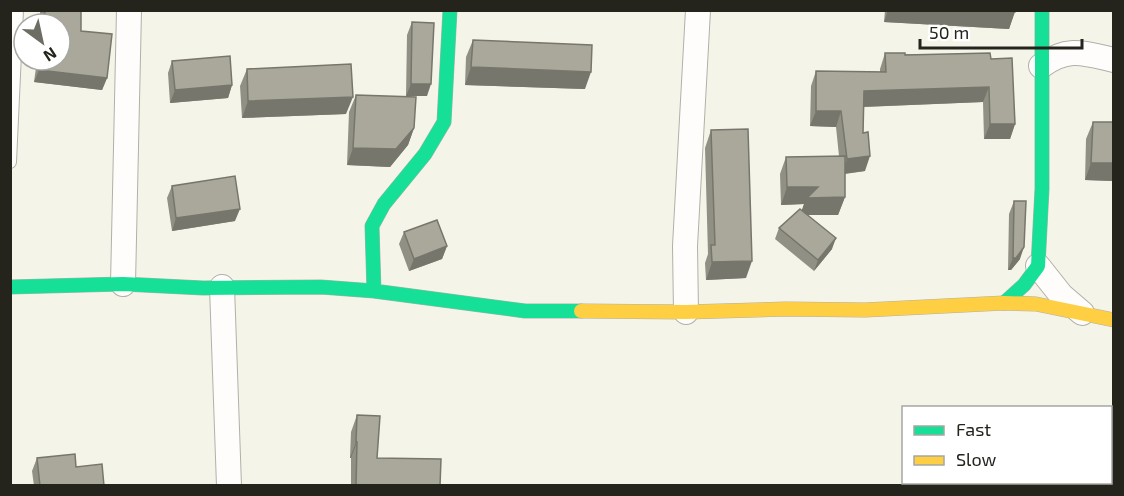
<svg xmlns="http://www.w3.org/2000/svg" width="1124" height="496" font-family="'Exo 2',sans-serif">
  <rect width="100%" height="100%" fill="#f5f4e9"/>
  <g fill="none" stroke-linecap="round" stroke-linejoin="round">
    <!-- lane casing -->
    <g stroke="#b1b0a8" stroke-width="14">
      <path id="lane" d="M10,162L17,10"/>
    </g>
    <!-- street casing -->
    <g stroke="#b1b0a8" stroke-width="26">
      <path id="street" d="M1041,66C1068,46 1084,53 1114,60
        M1038,266L1061,295L1082,313
        M123,284L129,10
        M222,287L229,486
        M686,312L685,246L698,10"/>
    </g>
    <!-- fast casing -->
    <g stroke="#b1b0a8" stroke-width="15">
      <path id="fast" d="M10,287L123,284L203,288L321,287L374,291L525,311H581
        M374,291L372,226L384,204L425,154L444,122L450,10
        M1004,303L1024,285L1038,266L1042,189V10"/>
    </g>
    <!-- slow casing -->
    <g stroke="#b1b0a8" stroke-width="15">
      <path id="slow" d="M581,311L686,312L786,309L865,310L1004,303L1036,304L1114,320"/>
    </g>
    <!-- lane -->
    <use href="#lane" stroke="#fefdfc" stroke-width="12"/>
    <!-- street -->
    <use href="#street" stroke="#fefdfc" stroke-width="24"/>
    <!-- fast -->
    <use href="#fast" stroke="#16e098" stroke-width="14"/>
    <!-- slow -->
    <use href="#slow" stroke="#ffcf43" stroke-width="14"/>
  </g>
  <!-- wall -->
  <path fill="#919084" d="M40,10H81V31L107,78L102,90L34,82L37,60H60V24H40Z
    M885,10H1015L1009,29L884,22Z
    M412,22L427,96H406L407,35Z
    M473,40L585,89L465,85L466,57Z
    M885,53L991,59L1015,124L1010,139H984L983,102L864,107L863,133L865,171L845,174V197L838,215H808L832,249L814,271L775,239L779,228L802,211L804,204L781,205L780,174L786,157L839,156L836,127L810,126L811,86L816,71L880,72V69Z
    M172,61L232,85L228,98L170,103L168,73Z
    M247,69L346,114L242,118L240,86Z
    M356,95L414,128L408,145L390,167L347,165L349,112Z
    M1093,122H1113V181L1085,180L1086,139Z
    M711,130L746,278L706,280L705,263L708,254L705,148Z
    M172,186L235,221L172,231L167,198Z
    M1014,201L1020,259L1011,270H1008L1009,214Z
    M404,232L447,246L442,259L409,271L399,244Z
    M357,415L377,458L440,486H351V458H350L351,432Z
    M37,458L76,467L104,486H34L32,471Z"/>
  <!-- shaded-wall -->
  <path fill="#76766c" d="M888,10H993L1015,12L1009,29L884,22Z
    M471,67L591,72L585,89L465,85Z
    M39,70L107,78L102,90L34,82Z
    M411,84H431L427,96H406Z
    M232,85L228,98L170,103L175,90Z
    M989,87L983,102L859,107L864,91Z
    M353,97L346,114L242,118L248,101Z
    M816,111H841L836,127L810,126Z
    M990,124H1015L1010,139H984Z
    M414,128L408,145L390,167L347,165L353,148Z
    M870,156L865,171L842,174L847,159Z
    M1091,163H1113V181L1085,180Z
    M787,187H818L845,197L838,215H800L804,204L781,205Z
    M240,209L235,221L172,231L176,218Z
    M836,238L832,249L814,271L818,260Z
    M447,246L442,259L409,271L414,259Z
    M1024,247L1020,259L1011,270H1008L1013,258Z
    M752,261L746,278L706,280L712,262Z
    M356,442H357L351,458H350Z"/>
  <!-- building -->
  <path fill="#a9a89a" stroke="#76766c" stroke-width="1.5" d="M45,10H81V31L112,34L107,78L39,70L40,60H60V24H44Z
    M993,10H1015V12Z
    M412,22L434,23L431,84H411Z
    M473,40L592,45L591,72L471,67Z
    M885,53H905V55L990,53L991,59L1012,58L1015,124H990L989,87L864,91L863,133L868,132L870,156L847,159L841,111H816V71L886,72Z
    M230,56L232,85L175,90L172,61Z
    M351,64L353,97L248,101L247,69Z
    M356,95L416,97L414,128L396,149L353,148Z
    M1093,122H1113V163H1091Z
    M748,129L752,261L712,262L711,245H715L711,130Z
    M845,156V197L807,198L818,187H787L786,157Z
    M235,176L240,209L176,218L172,186Z
    M1014,201H1026L1024,247L1016,258H1013Z
    M800,209L836,238L818,260L779,228Z
    M437,220L447,246L414,259L404,232Z
    M357,415L380,416L377,458L441,459L440,486H356L357,442H356Z
    M75,454L76,467L102,464L104,486H40L37,458Z"/>
  <!-- border -->
  <rect width="1124" height="496" fill="none" stroke="#24241c" stroke-width="24"/>
  <!-- legend -->
  <rect x="902" y="406" width="210" height="78" fill="#ffffff" stroke="#a7a7a4" stroke-width="1.5"/>
  <rect x="914" y="426" width="30" height="9" fill="#16e098" stroke="#a7a7a4" stroke-width="1.5"/>
  <text x="956" y="436" font-size="18" fill="#24241c">Fast</text>
  <rect x="914" y="456" width="30" height="9" fill="#ffcf43" stroke="#a7a7a4" stroke-width="1.5"/>
  <text x="956" y="466" font-size="18" fill="#24241c">Slow</text>
  <!-- north arrow -->
  <g transform="translate(42 42) rotate(147)"><circle r="28" fill="#ffffff" stroke="#a7a7a4" stroke-width="1.5"/>
  <path d="M0-4.5L10 22L0 15L-10 22Z" fill="#6d6d64"/>
  <text y="-9" font-size="16" font-weight="bold" text-anchor="middle" fill="#24241c">N</text>
  </g>
  <!-- scale -->
  <path d="M920 39v9h162v-9" fill="none" stroke="#24241c" stroke-width="3"/>
  <text x="929" y="39" font-size="18" fill="#24241c" stroke="#ffffff" stroke-width="4.5" paint-order="stroke">50 m</text>
</svg>
